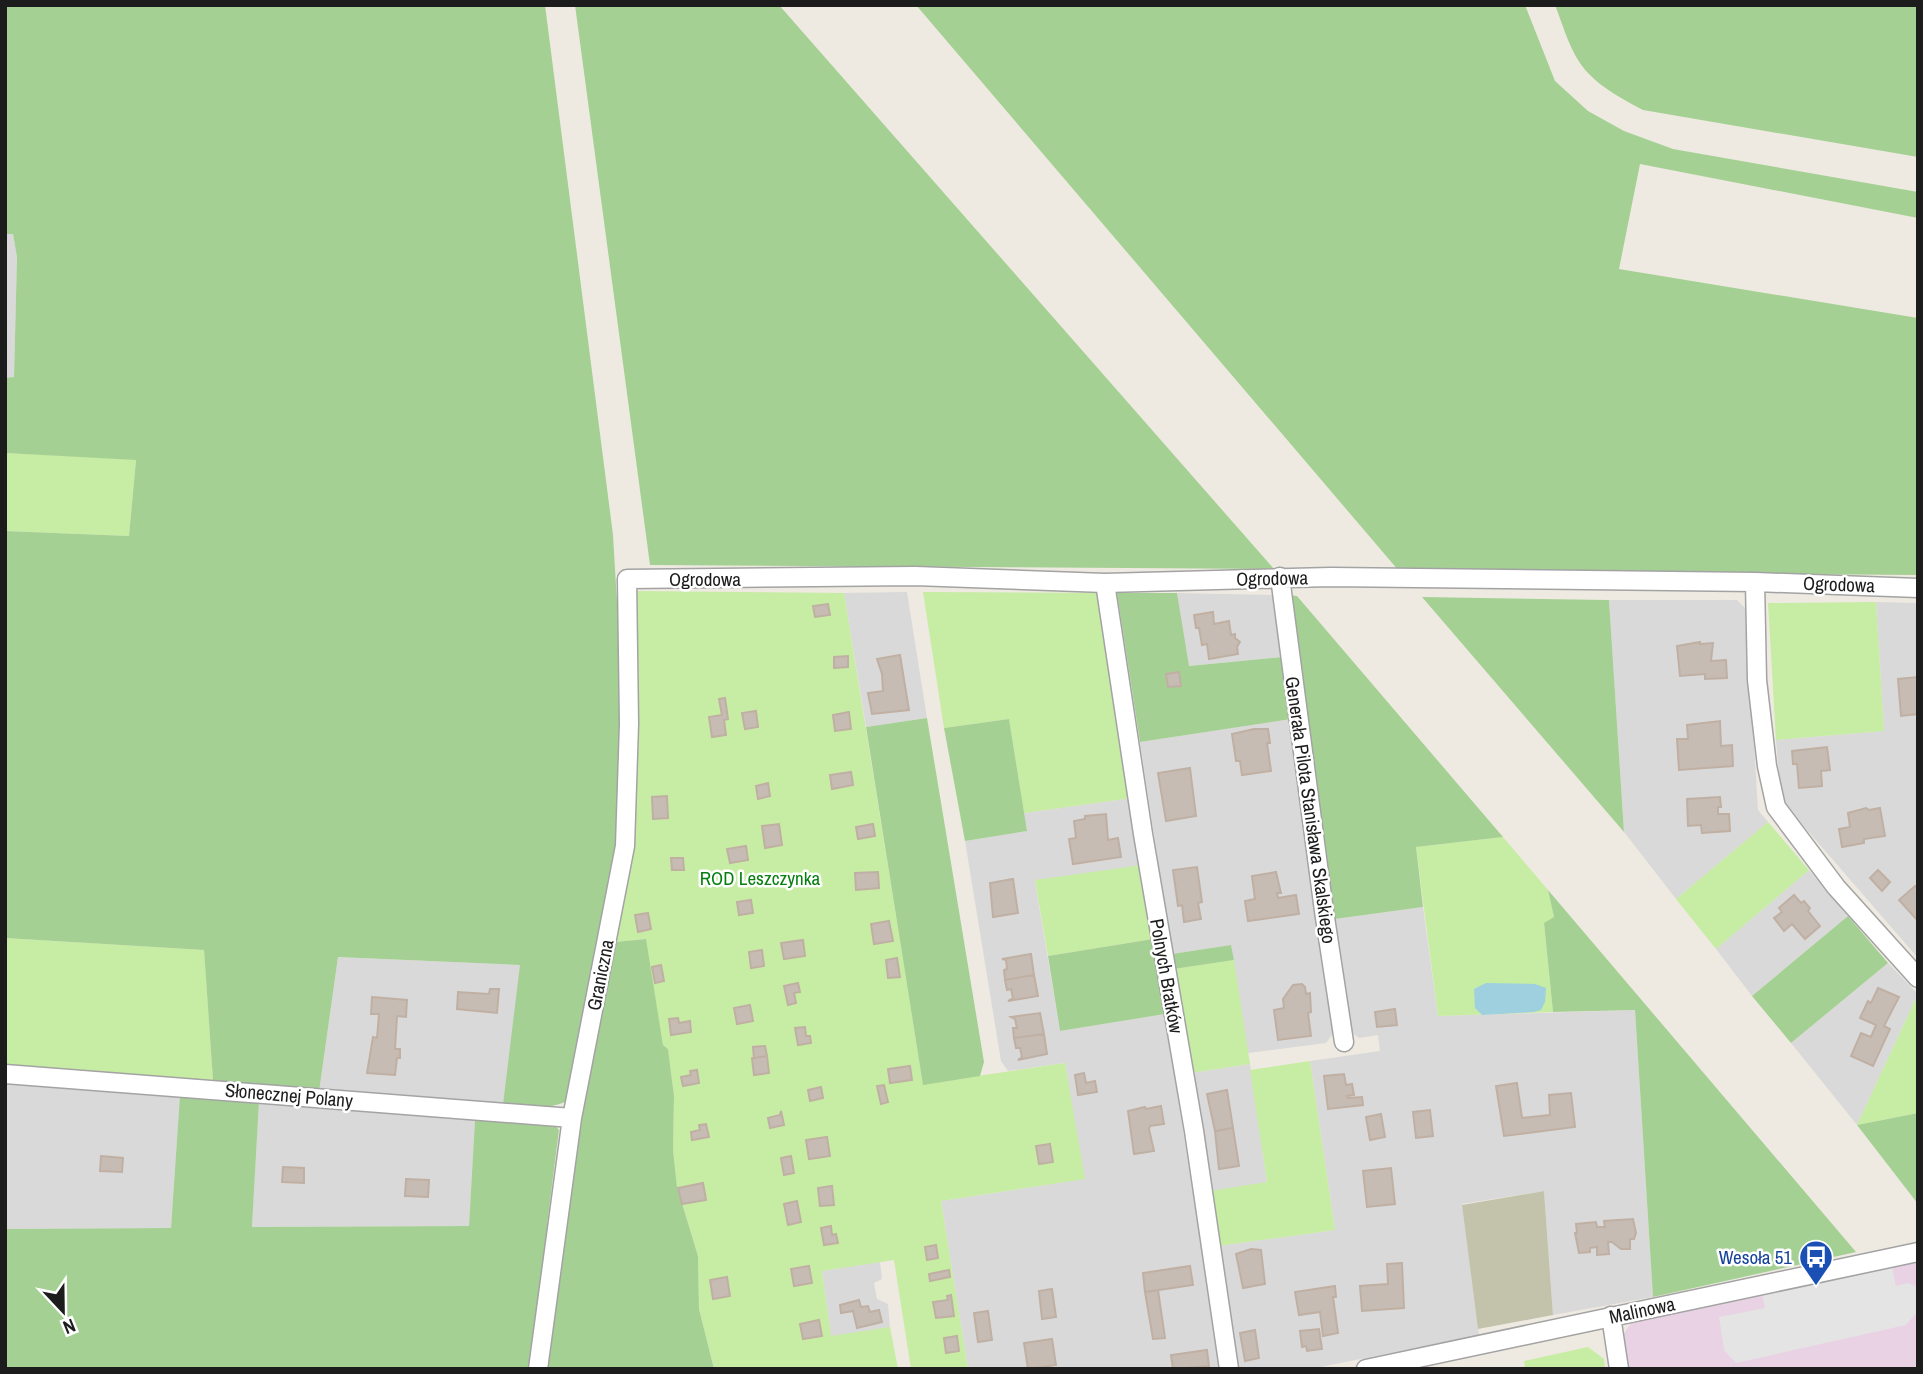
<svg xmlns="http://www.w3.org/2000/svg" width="1923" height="1374" font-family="'Archivo Narrow',sans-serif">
  <rect width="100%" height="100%" fill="#eeeae1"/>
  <!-- residential -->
  <path fill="#dad9d9" d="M5,234H13L17,257L14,378H5Z
    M907,592L927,718L866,727L844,593Z
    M1177,593L1273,595L1282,657L1188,666Z
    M1609,600H1737L1746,609L1758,810L1768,822L1676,899L1624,832Z
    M1876,602L1918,603V958L1781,800L1776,740L1884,731Z
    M1291,719L1333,1033L1326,1043L1248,1053L1231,945L1172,954L1140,742Z
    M1132,798L1142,865L1035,881L1060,1031L1165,1014L1220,1369H968L941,1201L1084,1179L1065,1063L1008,1071L1001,1061L965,841L1026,831L1024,813Z
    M1809,870L1848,916L1752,996L1716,949Z
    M1423,907L1438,1016L1635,1010L1653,1297L1553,1315L1544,1191L1462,1204L1479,1335L1311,1369H1237L1218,1246L1335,1230L1310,1061L1380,1051L1378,1035L1359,1038L1350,1031L1335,919Z
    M338,957L521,965L503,1104L319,1092Z
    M1888,963L1918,994L1857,1125L1791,1043Z
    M1250,1064L1267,1183L1210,1191L1191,1073Z
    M5,1084L180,1095L171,1228L5,1229Z
    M259,1102L475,1119L469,1226L252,1227Z
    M880,1262L882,1279L874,1283L877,1299L888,1304L890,1327L831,1337L822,1271Z"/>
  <!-- industrial -->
  <path fill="#e8d2e4" d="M1918,1260V1369H1626L1621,1338L1633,1320Z"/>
  <!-- construction -->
  <path fill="#c3c3ac" d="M1544,1191L1553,1315L1478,1329L1462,1205Z"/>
  <!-- grass -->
  <path fill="#c7eca3" d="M5,453L136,459L129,536L5,531Z
    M634,591L844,593L923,1084L1065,1063L1085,1179L941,1201L968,1369H911L894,1260L822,1271L831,1336L890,1327L898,1369H714L699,1309L698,1256L677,1187L673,1150L674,1096L668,1049L663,1045L645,939L615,942L635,833L636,749Z
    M923,592L1101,593L1132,798L1024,813L1009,719L944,728Z
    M1876,602L1884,731L1776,740L1768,603Z
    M1768,822L1809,870L1716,949L1676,899Z
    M1503,837L1548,890L1554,917L1544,924L1553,1012L1438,1016L1416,847Z
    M1142,865L1153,939L1048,956L1035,880Z
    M5,938L204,950L213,1080L5,1068Z
    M1234,960L1250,1064L1191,1073L1174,969Z
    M1918,994V1113L1857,1125Z
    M1310,1061L1335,1230L1218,1246L1210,1191L1267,1182L1250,1070Z
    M1588,1347L1604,1359L1605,1369H1525L1524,1361Z"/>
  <!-- forest -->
  <path fill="#a5d093" d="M5,5H545L613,535L624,720L619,838L565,1102C546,1111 523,1105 503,1104L520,965L338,957L319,1092L213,1080L204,950L5,938V531L129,536L136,460L5,453V378L14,377L17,257L13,234H5Z
    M575,5H779L1274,569L650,565Z
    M916,5H1525L1555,81L1588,111L1624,131L1673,149L1918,192V218L1640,164L1619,269L1918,318V575L1399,571Z
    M1555,5H1918V157L1643,110C1624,100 1603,89 1588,73C1571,55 1564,28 1555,5Z
    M1117,593H1177L1189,666L1282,657L1291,719L1140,742Z
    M1287,595L1297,596L1503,837L1416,847L1423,907L1335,919Z
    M1422,597L1609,600L1624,832Z
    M927,718L984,1062L980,1076L923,1085L866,727Z
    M1009,719L1027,831L965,841L944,728Z
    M1548,890L1856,1252L1653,1297L1635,1010L1553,1012L1544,923L1554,917Z
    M1848,916L1888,963L1791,1043L1752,996Z
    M646,939L663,1045L668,1049L674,1096L673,1150L677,1187L698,1256L699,1309L714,1369H543L567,1186L615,942Z
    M1153,939L1165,1014L1060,1031L1048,956Z
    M1231,945L1234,960L1174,969L1172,954Z
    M180,1095L259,1102L252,1227L469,1226L475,1119L553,1123L559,1130L547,1225L550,1255L533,1369H5V1229L171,1228Z
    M1918,1113V1204L1857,1125Z"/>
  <!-- parking -->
  <path fill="#e4e4e4" d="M1892,1266L1896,1286L1908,1283L1918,1287V1311L1906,1325L1736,1363L1724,1350L1719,1317L1765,1308L1762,1293Z"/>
  <!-- water -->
  <path fill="#9ed0df" d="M1486,983L1535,984L1546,988L1545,1002L1541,1010L1534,1012L1482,1015L1475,1008L1474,989Z"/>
  <!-- building -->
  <path fill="#c6bcb4" stroke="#c0b0a3" stroke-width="2" d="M828,604L830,615L815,617L813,606Z
    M1213,612L1214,624L1229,621L1231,635L1235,634V638L1240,642L1237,647L1238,654L1209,659L1207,644L1202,645L1199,628H1196L1194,615Z
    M1700,642V644L1713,643L1711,661L1726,660L1727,678L1705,679V674L1680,676L1677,646Z
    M900,655L909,710L872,714L868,693L883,691L882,674L877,659Z
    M848,656V667L834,668V657Z
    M1179,672L1181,686L1168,687L1166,674Z
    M1918,677V714L1901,716L1898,679Z
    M725,698L728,719L724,720L726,735L712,737L709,717L722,715L719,699Z
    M756,711L758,727L745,729L742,713Z
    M849,712L851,729L835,731L833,715Z
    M1720,721L1721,746L1732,745L1733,766L1679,770L1677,739H1688L1687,725Z
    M1254,729H1268L1270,743H1267L1271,771L1242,775L1240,761H1236L1232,734Z
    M1827,747L1830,770L1821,771L1822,786L1799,788L1797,764H1793L1792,751Z
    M1190,768L1196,816L1166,821L1158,773Z
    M851,772L853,785L832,789L830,775Z
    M768,783L770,796L758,799L756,786Z
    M667,796L668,818L653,819L652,797Z
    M1720,797L1721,807H1718V814H1729L1730,831L1702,833L1701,825L1688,826L1687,799Z
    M1866,808L1869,810L1880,808L1885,836L1864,839V843L1842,847L1839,829L1850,827L1848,813Z
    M1106,814L1108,840L1118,838L1121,857L1073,864L1069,839L1076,838L1074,821L1085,819V816Z
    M779,824L782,845L765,848L762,826Z
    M873,824L875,836L858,839L856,827Z
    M746,846L748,860L730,863L727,849Z
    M671,858H683L684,870H672Z
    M1197,867L1202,902L1198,903L1201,919L1184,922L1182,905L1178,906L1173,870Z
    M1878,870L1890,882L1882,891L1870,878Z
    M878,872L879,888L856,890L855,873Z
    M1276,872L1281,893H1277L1278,898L1296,895L1299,914L1248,921L1245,901L1255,899L1252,876Z
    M1013,879L1018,913L993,917L990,883Z
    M1915,886L1918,889V921L1899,900Z
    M1794,895L1801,903L1804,901L1810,908L1808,911L1820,926L1805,939L1792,924L1784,931L1774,918L1782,912L1779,908Z
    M751,900L753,913L739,915L737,902Z
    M648,913L651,929L638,932L635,915Z
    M889,921L893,941L874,944L871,924Z
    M803,940L805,956L784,959L781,943Z
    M762,950L764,966L751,968L749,952Z
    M1031,954L1034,975L1005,980L1004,970L1007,969L1006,960L1002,959Z
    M897,958L900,977L888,978L886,960Z
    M661,965L664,981L655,983L652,967Z
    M1034,975L1038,996L1008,1001L1013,998L1011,989L1007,990L1005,980Z
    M798,983L800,992L794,993L796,1003L788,1005L784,986Z
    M1302,984L1305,987L1306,994L1310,993L1311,1012L1308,1013L1311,1036L1278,1040L1274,1010L1284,1008L1283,999L1293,985Z
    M1878,988L1899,997L1884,1026L1890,1029L1873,1066L1851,1056L1861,1033L1871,1037L1876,1025L1860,1018L1868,1001L1871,1003Z
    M490,989H499L497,1013L457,1009L458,992L489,994Z
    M372,997L407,1000L406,1017L397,1016L395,1049H400V1058H397L395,1075L367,1073L373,1037L377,1038L379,1014H371Z
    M750,1005L753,1021L737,1024L734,1008Z
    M1395,1009L1397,1025L1377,1027L1375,1012Z
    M1040,1013L1044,1034L1014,1038L1013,1028H1017L1015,1019L1011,1017Z
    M678,1018L679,1023L690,1021L691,1032L671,1035L669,1019Z
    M805,1027L806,1036H810L811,1043L798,1045L795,1028Z
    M1044,1034L1047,1054L1018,1060L1022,1057L1020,1048H1016L1014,1038Z
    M765,1046L767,1056L754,1058L753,1047Z
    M767,1056L769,1073L754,1075L752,1058Z
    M910,1066L912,1080L890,1083L888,1069Z
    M697,1070L699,1083L683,1086L681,1077L691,1075L690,1071Z
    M1084,1073L1086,1083L1095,1081L1097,1092L1078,1095L1075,1075Z
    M1344,1074L1346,1085L1352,1084L1354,1095L1347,1096L1348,1098L1362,1097L1363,1105L1328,1109L1324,1076Z
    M1517,1083L1522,1118L1550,1115L1549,1095L1571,1093L1575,1127L1504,1136L1496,1086Z
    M884,1085L888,1102L881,1104L877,1086Z
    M821,1087L823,1098L810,1101L808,1090Z
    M1227,1090L1233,1128L1215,1131L1207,1094Z
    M1161,1106L1164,1124L1150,1126L1149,1129L1154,1151L1134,1154L1128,1111L1145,1107L1146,1109Z
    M1430,1110L1433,1136L1416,1138L1413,1112Z
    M781,1111L784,1125L770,1128L768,1118L780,1115Z
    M1381,1114L1385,1137L1370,1140L1366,1117Z
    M706,1124L709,1137L692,1140L691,1132L700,1130L699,1125Z
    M1233,1128L1239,1166L1219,1169L1215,1131Z
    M827,1137L830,1156L809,1159L806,1140Z
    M1050,1144L1053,1162L1039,1164L1036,1146Z
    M101,1156L123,1158L122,1172L100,1171Z
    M791,1156L794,1173L784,1175L781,1158Z
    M283,1167L304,1168V1183L282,1182Z
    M1391,1168L1395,1204L1367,1207L1363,1171Z
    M406,1179L429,1180L428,1197L405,1196Z
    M703,1183L706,1200L682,1204L678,1188Z
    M832,1186L834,1205L820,1206L818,1188Z
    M797,1201L801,1222L788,1225L784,1204Z
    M1633,1219L1636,1233L1634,1239H1630V1249H1621L1612,1242H1608L1609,1254L1597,1255V1247L1590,1248V1252L1579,1253L1575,1233H1577L1576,1224L1596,1222L1597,1227H1605L1604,1221Z
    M831,1226L832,1235L836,1234L838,1243L824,1245L821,1228Z
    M936,1245L938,1258L927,1260L925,1247Z
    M1251,1249L1261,1250L1265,1284L1243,1288L1236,1254Z
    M1402,1263L1404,1308L1362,1311L1360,1286L1388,1284L1387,1264Z
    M809,1266L812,1283L794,1286L791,1269Z
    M1190,1266L1193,1285L1145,1292L1143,1273Z
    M949,1270L950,1277L930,1281L929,1274Z
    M727,1277L730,1296L713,1299L710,1280Z
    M1335,1286L1336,1297H1333L1338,1333L1323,1336L1320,1312L1299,1315L1295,1292Z
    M1052,1289L1056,1317L1042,1319L1039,1291Z
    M1158,1290L1165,1338L1153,1339L1145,1292Z
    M951,1295L954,1316L936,1318L933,1302L948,1300L947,1296Z
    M859,1300L861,1307L868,1306L870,1312L879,1310L882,1322L857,1328L853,1311L841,1313L840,1305Z
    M988,1311L992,1340L978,1342L974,1313Z
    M819,1320L822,1336L803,1339L800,1324Z
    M1319,1329L1322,1349L1307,1351L1306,1346L1302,1347L1300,1331Z
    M1255,1330L1259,1358L1245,1361L1240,1333Z
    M957,1336L959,1351L946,1353L944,1338Z
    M1052,1339L1056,1365L1028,1369L1024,1343Z
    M1207,1350L1209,1366L1173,1369L1171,1355Z"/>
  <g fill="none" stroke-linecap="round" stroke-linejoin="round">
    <!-- minor casing -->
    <g stroke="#a3a3a3" stroke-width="21">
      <path id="minor" d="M1280,577L1324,911L1344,1042
        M1755,582L1757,680L1767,766L1776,807L1836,887L1918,978
        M1105,583L1143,834L1194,1131L1229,1369
        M5,1074L572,1118
        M1611,1316L1619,1369
        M538,1369L572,1118L625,846L629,724L627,579L915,576L1105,583L1331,577L1755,582L1918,588
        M1366,1369L1918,1252"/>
    </g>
    <!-- minor -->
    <use href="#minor" stroke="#fff" stroke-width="18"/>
  </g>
  <!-- icons -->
  <defs>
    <g id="bus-pin" transform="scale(1.75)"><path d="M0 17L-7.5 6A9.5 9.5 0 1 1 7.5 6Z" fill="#1a4fb4" stroke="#fff"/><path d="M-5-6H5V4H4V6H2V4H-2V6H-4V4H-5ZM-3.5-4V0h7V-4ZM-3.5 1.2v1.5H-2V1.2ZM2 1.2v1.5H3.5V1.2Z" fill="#fff"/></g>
  </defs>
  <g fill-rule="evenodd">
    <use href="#bus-pin" x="1816" y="1257"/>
  </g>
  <g text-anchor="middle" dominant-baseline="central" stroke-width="5" stroke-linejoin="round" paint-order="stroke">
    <!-- street labels -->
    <g font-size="19" fill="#1c1c1c" stroke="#fff">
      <text transform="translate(1272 578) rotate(-1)">Ogrodowa</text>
      <text x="705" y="579">Ogrodowa</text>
      <text transform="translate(1839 584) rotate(2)">Ogrodowa</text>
      <text transform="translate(1311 810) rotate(82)">Generała Pilota Stanisława Skalskiego</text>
      <text transform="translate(600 975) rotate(-79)">Graniczna</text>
      <text transform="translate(1167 976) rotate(80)">Polnych Bratków</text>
      <text transform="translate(289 1095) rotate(5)">Słonecznej Polany</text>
      <text transform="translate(1642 1310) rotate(-12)">Malinowa</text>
    </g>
    <!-- park labels -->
    <g font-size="19" fill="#067f0f" stroke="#fff">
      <text x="760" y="878">ROD Leszczynka</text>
    </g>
    <!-- transit labels -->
    <g font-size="19" fill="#164399" stroke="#fff" text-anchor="end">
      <text x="1792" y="1257">Wesoła 51</text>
    </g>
  </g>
  <!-- border -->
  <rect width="1923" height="1374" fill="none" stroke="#1c1c1c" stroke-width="14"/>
  <!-- north arrow -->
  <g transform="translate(63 1311) rotate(158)" stroke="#ffffff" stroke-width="5" paint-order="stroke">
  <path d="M0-5L12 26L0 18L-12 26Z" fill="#1c1c1c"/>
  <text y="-10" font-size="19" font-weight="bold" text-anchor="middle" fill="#1c1c1c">N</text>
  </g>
</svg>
